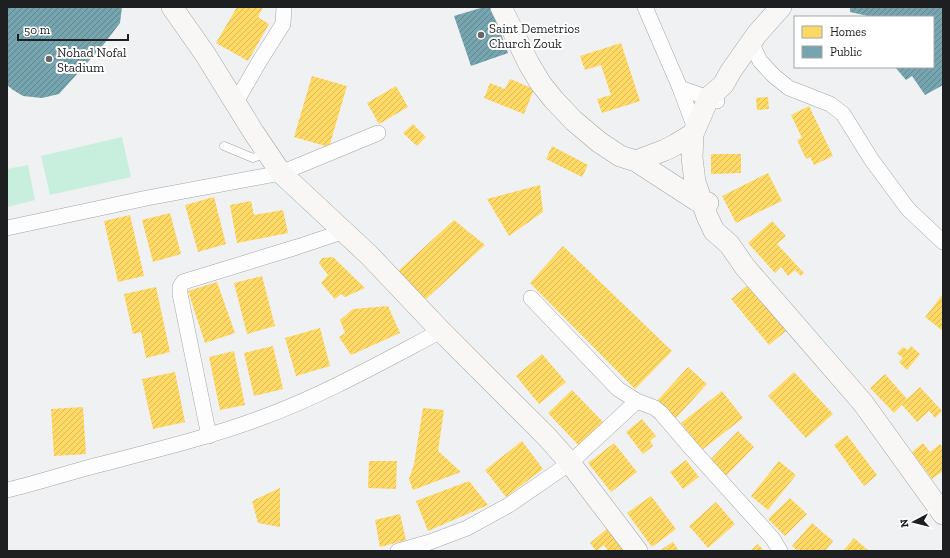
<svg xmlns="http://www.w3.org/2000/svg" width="950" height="558" font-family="'Zilla Slab',serif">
  <defs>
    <pattern id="homes-hatch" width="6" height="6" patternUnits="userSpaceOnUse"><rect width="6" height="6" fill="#ffd966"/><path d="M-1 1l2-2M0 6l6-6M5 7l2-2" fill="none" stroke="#daba58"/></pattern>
    <pattern id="public-hatch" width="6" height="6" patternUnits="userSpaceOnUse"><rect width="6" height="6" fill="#76a5af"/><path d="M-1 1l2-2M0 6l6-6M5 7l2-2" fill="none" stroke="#60868e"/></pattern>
  </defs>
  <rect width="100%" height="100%" fill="#f0f1f2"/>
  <!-- park -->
  <path fill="#c8efdd" d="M122,137L131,177L50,195L41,156Z
    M28,165L35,200L7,207V169Z"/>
  <!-- homes -->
  <path fill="url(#homes-hatch)" d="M237,7H263L258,17L269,24L248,61L216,43Z
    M621,43L640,101L602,113L597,99L611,95L601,65L585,70L580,56Z
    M312,76L347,86L329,147L294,137Z
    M510,79L534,89L524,114L484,98L490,83L505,89Z
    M396,86L408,107L379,124L367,103Z
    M768,97L769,109L757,110L756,98Z
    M809,106L833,156L814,165L810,157L806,159L797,140L802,138L791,115Z
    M413,124L426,137L417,146L403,133Z
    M552,146L588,165L582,177L546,159Z
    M711,154H741V173L711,174Z
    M768,173L782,201L736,223L722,196Z
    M540,185L543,212L509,236L487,199Z
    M214,197L226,244L198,252L185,205Z
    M251,201L254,215L283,210L288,233L237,243L230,205Z
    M170,213L181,254L153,262L142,220Z
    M130,215L144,276L118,282L104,221Z
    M454,220L485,245L425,300L394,275Z
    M772,221L786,236L777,244L804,273L801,276L795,270L788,276L781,267L775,273L748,243Z
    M563,246L672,351L635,389L530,283Z
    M333,257L365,288L345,297L341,294L335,299L321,283L328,275L319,263L322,258Z
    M262,276L275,326L247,334L234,283Z
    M217,282L235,333L205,343L188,291Z
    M748,285L786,331L769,345L731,299Z
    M156,287L170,352L146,358L141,332L133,334L124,294Z
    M943,294V331L925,317Z
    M388,306L400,333L351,355L339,337L345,333L340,320L353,309Z
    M320,328L330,366L296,376L285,338Z
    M273,346L283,389L254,396L244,353Z
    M911,346L920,354L907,370L899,362L903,358L897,353L903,347L908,350Z
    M234,351L245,405L220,410L209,357Z
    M542,354L566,382L539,404L516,376Z
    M688,367L707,384L674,420L655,403Z
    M175,372L185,422L153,429L142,379Z
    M794,372L833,414L806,438L768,396Z
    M885,374L907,399L920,387L942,411L935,418L929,411L917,422L902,405L894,413L870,388Z
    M572,390L604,423L580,447L548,413Z
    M722,391L743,418L702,450L681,423Z
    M83,407L86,454L54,456L51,409Z
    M423,408L444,410L438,451L461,472L413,490L409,479L414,464Z
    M642,419L656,436L650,441L653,446L643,454L626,432Z
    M738,431L754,447L724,478L708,462Z
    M847,435L877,475L864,486L834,445Z
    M522,441L543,469L506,497L485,470Z
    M614,443L637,472L611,492L588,463Z
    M923,443L930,452L940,444L943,447V471L932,479L912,452Z
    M686,460L699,477L683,489L670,472Z
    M369,461H397L396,489L368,488Z
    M779,461L796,475L768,510L751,496Z
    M469,481L477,491L488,505L428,531L416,501Z
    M280,488V527L258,523L252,501Z
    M651,496L676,529L652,547L627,513Z
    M790,498L807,514L785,536L768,519Z
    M716,502L735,524L708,548L689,526Z
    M400,514L406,540L380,547L375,520Z
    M812,523L833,541L825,551H798L792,546Z
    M609,527L627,551H608L604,545L596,551L590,543Z
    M854,538L869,551H843Z
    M673,542L679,551H659Z
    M758,544L764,551H750Z"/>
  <!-- public -->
  <path fill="url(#public-hatch)" d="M7,7H122L120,23L104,44L78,73L59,94L42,98L23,96L13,90L7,85Z
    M484,7H491L508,53L471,66L454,16Z
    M850,7H943V63L942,78L943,85L925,95L912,76L906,80L895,67H933V17H868V16L850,12Z"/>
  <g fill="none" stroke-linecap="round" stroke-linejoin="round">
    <!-- lane casing -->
    <g stroke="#a5a6a7" stroke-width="9">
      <path id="lane" d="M224,146L253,158L266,153"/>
    </g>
    <!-- street casing -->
    <g stroke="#a5a6a7" stroke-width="16">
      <path id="street" d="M645,7L680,88L695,128
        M751,42L760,61L774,76L789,88L830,104L843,114L871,159L908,209L943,242
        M680,88L717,101
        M236,102L259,62L283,24L284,7
        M7,228L147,198L281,173L378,133
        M531,298L618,389L637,401L655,408L661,413L691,448L773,539L780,551
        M209,436L180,294V287L183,282L297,247L345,231
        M7,490C37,483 67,473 98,465C152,451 206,438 258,419C322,396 382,362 441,331
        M398,551L430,542L467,528L509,505L570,463L637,401"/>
    </g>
    <!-- secondary casing -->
    <g stroke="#a5a6a7" stroke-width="22">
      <path id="secondary" d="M172,7L205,54L254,133L281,173L369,255L441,331L547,437L570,463L637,551
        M501,7L529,64L541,84L554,100L574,121L599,142L620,156L636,161L696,200L703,203H708
        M781,7L757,34L731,71L723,85L709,97L693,134L692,158L695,182L707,216L714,231L729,244L745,267L863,403L943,514
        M636,161L665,150L675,145L693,134"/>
    </g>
    <!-- lane -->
    <use href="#lane" stroke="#fdfdfd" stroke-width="8"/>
    <!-- street -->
    <use href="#street" stroke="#fdfdfd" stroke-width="15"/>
    <!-- secondary -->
    <use href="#secondary" stroke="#f8f7f5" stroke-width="21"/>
  </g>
  <!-- markers -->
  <g fill="#68686a" stroke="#fff" stroke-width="1.5">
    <circle cx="481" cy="35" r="4"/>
    <circle cx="49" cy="59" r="4"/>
  </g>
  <g text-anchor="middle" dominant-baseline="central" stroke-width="4" stroke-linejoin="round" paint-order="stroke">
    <!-- poi labels -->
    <g font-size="13" fill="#1e1f20" stroke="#fff" text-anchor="start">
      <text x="489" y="28">Saint Demetrios<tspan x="489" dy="15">Church Zouk</tspan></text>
      <text x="57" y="52">Nohad Nofal<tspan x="57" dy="15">Stadium</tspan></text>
    </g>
  </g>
  <!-- border -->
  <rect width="950" height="558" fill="none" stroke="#1e1f20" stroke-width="16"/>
  <!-- legend -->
  <rect x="794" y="16" width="140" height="52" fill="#ffffff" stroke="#a5a5a6"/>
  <rect x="802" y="26" width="20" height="12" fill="#ffd966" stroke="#a5a5a6"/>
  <text x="830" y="36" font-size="12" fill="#1e1f20">Homes</text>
  <rect x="802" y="46" width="20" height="12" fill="#76a5af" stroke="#a5a5a6"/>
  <text x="830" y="56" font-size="12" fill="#1e1f20">Public</text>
  <!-- north arrow -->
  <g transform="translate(914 522) rotate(263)" stroke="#ffffff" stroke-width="3" paint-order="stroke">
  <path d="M0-3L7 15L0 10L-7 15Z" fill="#1e1f20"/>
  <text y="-6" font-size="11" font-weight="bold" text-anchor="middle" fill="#1e1f20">N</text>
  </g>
  <!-- scale -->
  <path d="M18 34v6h110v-6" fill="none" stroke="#1e1f20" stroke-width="2"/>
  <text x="24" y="34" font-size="12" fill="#1e1f20" stroke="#ffffff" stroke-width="3" paint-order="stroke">50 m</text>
</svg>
